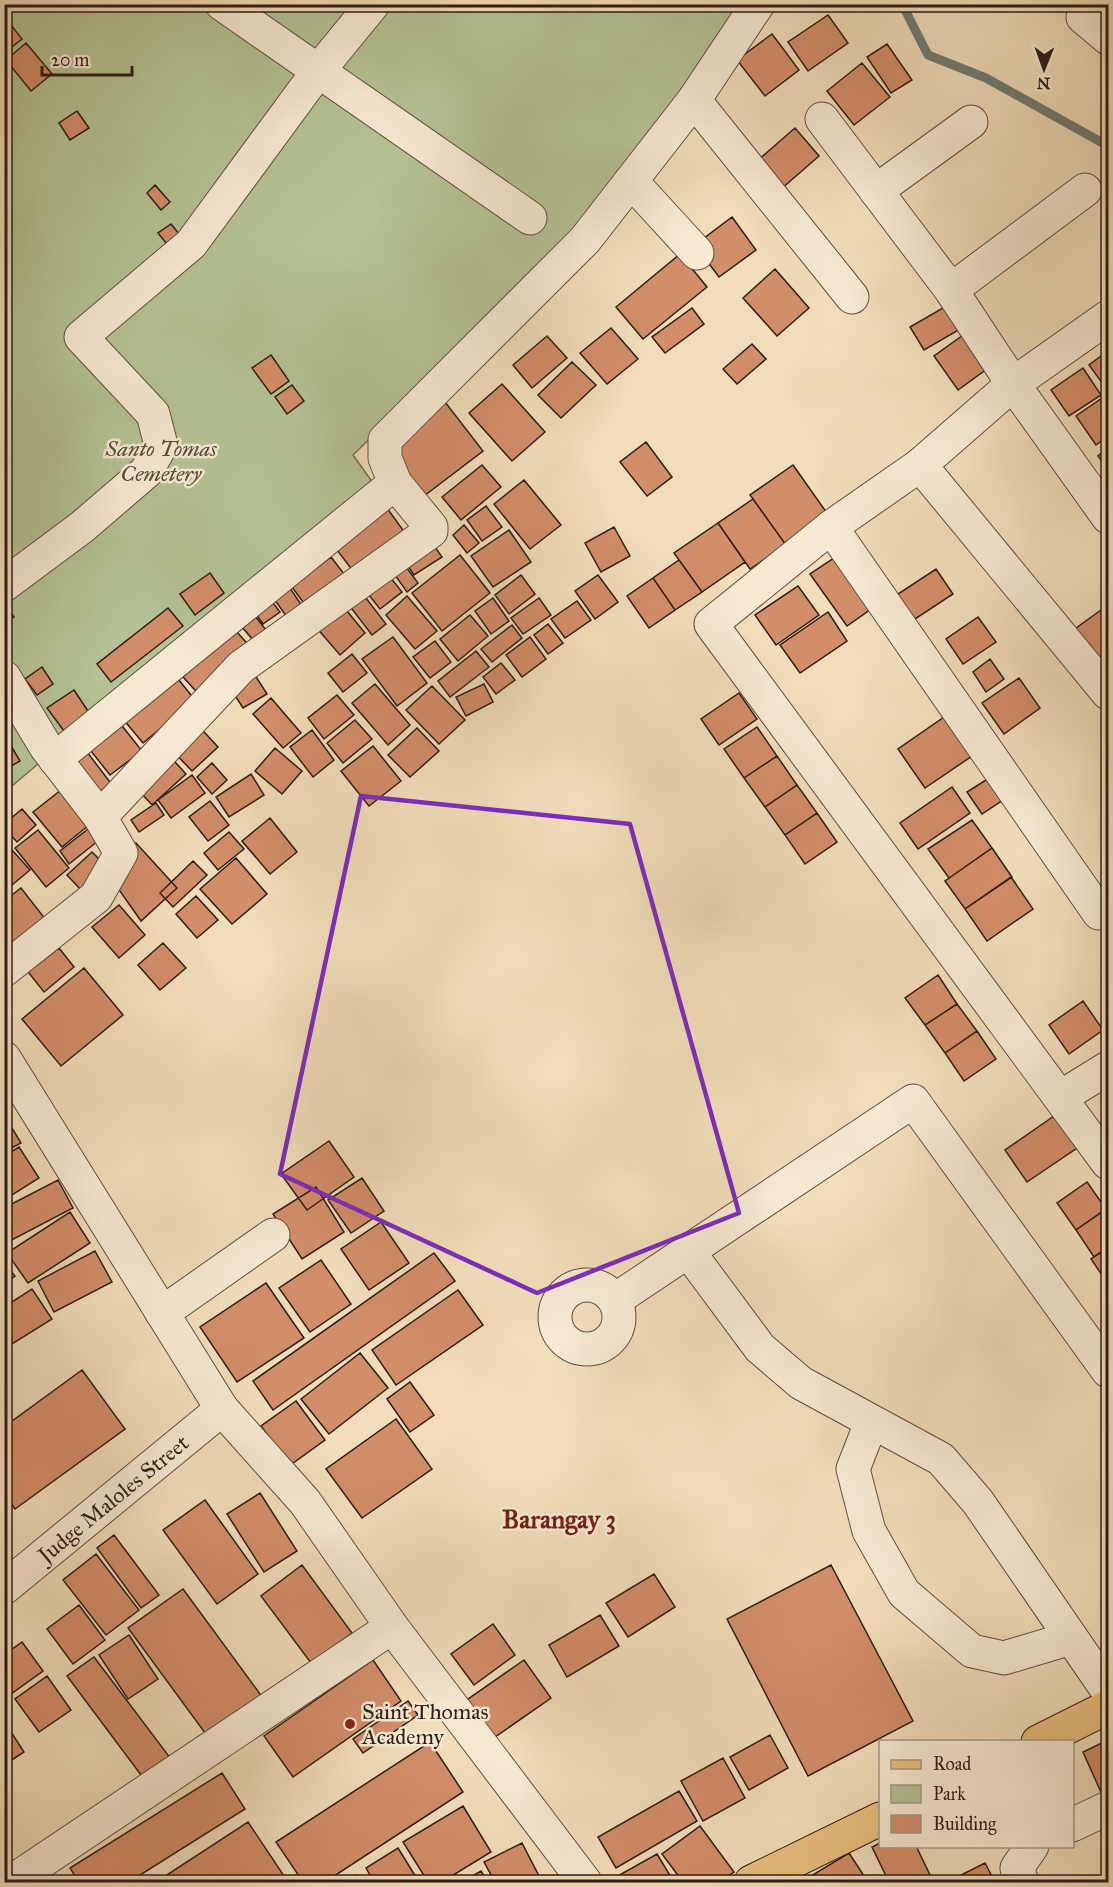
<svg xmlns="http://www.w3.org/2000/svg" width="1113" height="1887" font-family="'IM FELL Great Primer',serif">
  <rect width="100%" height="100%" fill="#f1ddba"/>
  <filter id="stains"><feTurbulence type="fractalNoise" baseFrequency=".00333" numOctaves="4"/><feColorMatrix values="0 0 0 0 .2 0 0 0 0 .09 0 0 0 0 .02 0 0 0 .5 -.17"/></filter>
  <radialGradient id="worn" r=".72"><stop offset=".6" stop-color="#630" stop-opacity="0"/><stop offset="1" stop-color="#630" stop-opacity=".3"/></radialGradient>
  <!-- green -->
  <path fill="#b4c294" stroke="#717056" stroke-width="1.5" d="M721,4L750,17L631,183L353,455L386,501L219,610L5,792V5Z"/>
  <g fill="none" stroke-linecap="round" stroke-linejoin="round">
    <!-- stream -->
    <path stroke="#6f7c74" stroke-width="9" d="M902,4L928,55L986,78L1108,146"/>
  </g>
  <!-- building -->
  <path fill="#d28d69" stroke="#2e1d17" stroke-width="1.5" d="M828,15L848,43L808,71L788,42Z
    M4,16L22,39L4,53Z
    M772,34L799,70L765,96L737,60Z
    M26,43L52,74L31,91L6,60Z
    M887,44L912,80L891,93L867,57Z
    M862,63L890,97L854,125L827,91Z
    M77,111L89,128L70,140L59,123Z
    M795,128L819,156L780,190L756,162Z
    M155,185L170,202L161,210L147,193Z
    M732,217L756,250L719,277L695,245Z
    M171,224L180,235L167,244L158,233Z
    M680,254L707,287L643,339L616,307Z
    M775,269L809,308L777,336L743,298Z
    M948,305L962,328L924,350L910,327Z
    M692,308L704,324L665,353L652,337Z
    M611,328L638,359L607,384L580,353Z
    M966,333L991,366L958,390L934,356Z
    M547,336L567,358L532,388L513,365Z
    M752,344L766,359L737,384L723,369Z
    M1108,351V391L1089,365Z
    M271,355L289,381L271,394L252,368Z
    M572,362L596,385L561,418L538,395Z
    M1083,368L1101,395L1069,416L1051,390Z
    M502,384L545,432L512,461L469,413Z
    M292,385L304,401L287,414L275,397Z
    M1108,394V436L1096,445L1076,416Z
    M445,402L483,451L424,496L386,448Z
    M646,442L672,477L647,496L620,462Z
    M1108,448V470L1098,456Z
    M482,465L501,487L461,520L442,497Z
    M793,465L829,516L786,545L750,495Z
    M524,480L561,525L530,549L494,504Z
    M753,499L786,545L750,569L718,523Z
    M486,506L502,527L482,541L467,520Z
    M387,508L408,537L356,575L334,546Z
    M718,523L745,562L702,592L674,553Z
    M464,525L479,543L467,553L453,535Z
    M614,527L630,556L601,572L585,543Z
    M509,530L531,562L493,587L471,556Z
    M428,537L442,557L414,575L401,555Z
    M460,555L490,593L442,631L412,593Z
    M837,556L874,607L847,626L810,574Z
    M331,557L348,579L308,609L292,587Z
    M401,560L418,583L407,592L390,568Z
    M679,560L702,592L675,610L653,578Z
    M383,568L402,592L380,609L361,585Z
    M936,569L953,594L909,623L892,598Z
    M210,573L224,593L195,615L180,594Z
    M521,575L535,594L509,614L495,595Z
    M598,575L618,602L595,619L575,591Z
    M653,578L675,610L649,628L627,596Z
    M288,585L306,612L291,623L272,596Z
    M798,586L819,615L776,645L755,615Z
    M359,589L386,624L372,635L345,600Z
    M267,595L280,612L263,624L251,607Z
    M407,596L437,631L415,649L386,615Z
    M493,598L509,621L491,634L475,611Z
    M539,598L551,615L523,634L511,618Z
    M4,601L14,617L4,623Z
    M577,601L591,620L565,638L551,619Z
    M342,605L365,633L340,655L316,627Z
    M1108,605V651L1090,665L1068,634Z
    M168,608L183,626L111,682L97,664Z
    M828,612L847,641L800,673L780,645Z
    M470,615L488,636L458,661L440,639Z
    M255,616L266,630L253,640L242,627Z
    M978,617L996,642L963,664L946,639Z
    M226,620L256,653L204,700L174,667Z
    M548,624L563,643L548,654L534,635Z
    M512,625L522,638L492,662L481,649Z
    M393,637L427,683L397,706L362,659Z
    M530,637L546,659L522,677L506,655Z
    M435,641L451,662L430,678L413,657Z
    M476,651L489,667L450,697L438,681Z
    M352,654L367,673L343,692L328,673Z
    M990,659L1004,679L986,692L973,672Z
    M501,663L515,680L496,694L483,677Z
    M42,667L53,684L37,695L25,679Z
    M170,669L195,700L143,743L118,713Z
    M251,669L267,694L243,708L227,683Z
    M1019,678L1040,708L1004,734L982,703Z
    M375,684L410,725L388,745L352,703Z
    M484,684L493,702L466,716L456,697Z
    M432,686L465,720L439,744L406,710Z
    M74,690L90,714L64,731L47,708Z
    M739,693L757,719L719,745L701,719Z
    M337,695L354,715L324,739L308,718Z
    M271,698L301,733L283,748L253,714Z
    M947,715L975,754L925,788L898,749Z
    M355,720L372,739L343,763L327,743Z
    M194,721L218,747L192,771L168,746Z
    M119,722L142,751L110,775L87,746Z
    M757,727L777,756L744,778L724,749Z
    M417,728L439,751L410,777L388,755Z
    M312,730L334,760L313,777L290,747Z
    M4,734L20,761L4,770Z
    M81,744L116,790L94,807L59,761Z
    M373,746L401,781L369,806L341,771Z
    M275,748L302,771L282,794L255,771Z
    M166,752L186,774L152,805L132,783Z
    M777,756L797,785L765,807L744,778Z
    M212,763L227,780L212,794L197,777Z
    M251,774L264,795L229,817L216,797Z
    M192,775L205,793L171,818L158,800Z
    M989,778L1003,800L982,814L967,792Z
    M797,785L817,813L785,835L765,807Z
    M952,787L970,813L918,849L900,823Z
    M61,790L89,825L62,847L33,812Z
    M210,801L229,825L208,841L189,817Z
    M156,803L164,815L139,832L131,820Z
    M22,809L36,825L17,842L4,828V824Z
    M817,813L837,842L805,864L785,835Z
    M270,818L297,852L270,874L242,841Z
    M972,820L992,848L949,878L928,849Z
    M88,829L98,841L69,864L60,851Z
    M38,830L69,868L46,887L15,848Z
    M229,832L244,849L218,870L204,853Z
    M4,833L11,841L4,846Z
    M136,843L177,888L141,921L115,884Z
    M992,848L1012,877L965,909L945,881Z
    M12,850L30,870L12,885L4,876V857Z
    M92,852L107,867L82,891L67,875Z
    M236,858L267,894L232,924L200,889Z
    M193,861L207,875L173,907L160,893Z
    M1011,877L1033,909L987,941L965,909Z
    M4,882L11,889L4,895Z
    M21,888L46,920L4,952V901Z
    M196,896L218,920L197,938L176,914Z
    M119,905L145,935L119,958L92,927Z
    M163,943L186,968L160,990L138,965Z
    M59,948L74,967L44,992L28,972Z
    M84,968L123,1015L61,1066L22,1019Z
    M938,975L957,1004L925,1025L905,998Z
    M1083,1001L1103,1030L1069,1054L1049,1025Z
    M957,1004L977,1031L945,1053L925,1025Z
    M977,1031L996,1059L964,1081L945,1053Z
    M1054,1116L1077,1148L1027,1182L1005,1150Z
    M12,1128L21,1143L4,1152V1132Z
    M329,1141L354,1177L307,1210L281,1174Z
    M19,1147L39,1178L4,1200V1156Z
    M362,1178L384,1211L351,1233L328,1200Z
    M58,1180L73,1208L4,1244V1208Z
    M1087,1182L1106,1209L1076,1230L1057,1203Z
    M316,1187L344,1232L302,1259L273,1214Z
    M1106,1209L1108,1214V1248L1094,1257L1076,1230Z
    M70,1212L90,1243L28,1283L7,1253Z
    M381,1222L409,1263L369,1290L341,1249Z
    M1108,1247V1284L1091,1259Z
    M95,1251L112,1282L54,1312L38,1281Z
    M434,1253L455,1281L273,1410L253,1381Z
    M321,1260L351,1304L310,1332L279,1288Z
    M4,1262L15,1276L4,1284Z
    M266,1283L304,1338L237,1382L200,1327Z
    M32,1289L52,1319L4,1349V1307Z
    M458,1290L483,1325L396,1385L372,1350Z
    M360,1353L388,1388L329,1434L301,1399Z
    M82,1370L125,1429L15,1509L4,1494V1427Z
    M410,1382L434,1415L410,1432L387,1399Z
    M296,1401L325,1440L289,1466L261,1426Z
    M396,1419L432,1469L362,1518L326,1469Z
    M260,1493L297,1551L264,1572L227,1514Z
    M205,1500L258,1574L217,1604L163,1530Z
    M114,1535L159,1595L141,1608L97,1548Z
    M96,1554L139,1610L106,1635L63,1580Z
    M302,1565L352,1633L311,1663L261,1596Z
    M831,1565L913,1721L808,1776L727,1619Z
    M654,1574L675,1607L628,1637L606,1603Z
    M183,1589L263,1698L208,1737L128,1628Z
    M79,1605L105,1640L73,1664L47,1629Z
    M600,1615L619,1646L567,1677L549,1645Z
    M493,1624L515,1655L474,1685L451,1654Z
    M129,1635L158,1679L128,1699L99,1655Z
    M22,1642L43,1671L4,1699V1655Z
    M94,1657L171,1759L144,1779L67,1676Z
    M373,1660L401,1701L293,1777L264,1736Z
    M524,1660L551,1698L488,1742L461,1704Z
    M47,1676L71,1710L39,1732L15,1699Z
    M408,1701L418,1715L363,1753L353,1739Z
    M4,1721L24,1752L4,1765Z
    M770,1735L788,1768L749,1790L730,1757Z
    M1108,1740V1797L1104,1799L1083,1752Z
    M430,1742L463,1792L325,1882H303L276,1842Z
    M723,1758L745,1798L703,1821L681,1781Z
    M222,1773L245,1809L129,1882H79L70,1868Z
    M679,1791L697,1821L616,1868L598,1837Z
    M463,1806L491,1852L442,1882H428L403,1842Z
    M248,1822L288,1882H156Z
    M700,1826L734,1872L719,1882H683L662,1854Z
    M522,1843L539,1876L525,1882H495L484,1862Z
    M880,1843V1846H916L930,1875L915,1882H889L872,1847Z
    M398,1848L419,1882H374L366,1868Z
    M849,1853L868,1882H801Z
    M657,1854L674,1882H607Z
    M985,1863L995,1882H960L957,1877Z
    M481,1871L488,1882H462Z
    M355,1875L360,1882H343Z"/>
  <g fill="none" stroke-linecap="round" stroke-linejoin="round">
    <!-- minor casing -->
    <g stroke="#5f4d40" stroke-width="35">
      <g id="minor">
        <path d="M222,4L530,218"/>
        <path d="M1108,15L1083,17L1108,38"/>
        <path d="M694,100L852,297"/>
        <path d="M822,119L951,290L1013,384L1108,517"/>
        <path d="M631,181L697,253"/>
        <path d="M876,191L971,122"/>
        <path d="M951,290L1085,190"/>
        <path d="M1108,317L1013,384L920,465L831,527L711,624L1108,1163"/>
        <path d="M920,465L1108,693"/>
        <path d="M831,527L1099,913L1108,906"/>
        <path d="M4,585L82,527L146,472L161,445L153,414L81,337L191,244L319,70L373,4"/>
        <path d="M4,677L46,747L100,817L121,853L96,897L4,970"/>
        <path d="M55,759L395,483L385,458V440L585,240L694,100L758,4"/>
        <path d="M100,817L241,667L431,531V527L395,483"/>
        <path d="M4,1058L222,1409L305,1502L392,1627L585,1882"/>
        <path d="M1061,1097L1108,1068"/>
        <path d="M688,1251L760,1348L801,1383L941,1459L978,1502L1108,1691"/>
        <circle cx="587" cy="1317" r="32"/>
        <path d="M615,1300L913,1101L1108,1371"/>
        <path d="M162,1313L273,1235"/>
        <path d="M871,1423L853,1469L869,1531L904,1593L972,1651L1004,1658L1071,1638"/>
        <path id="s1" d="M4,1588L222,1409"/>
        <path d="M1072,1825L1108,1808"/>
        <path d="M11,1882L392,1627"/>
        <path d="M1022,1882L1017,1868L1032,1846"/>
      </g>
    </g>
    <!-- major casing -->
    <g stroke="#2e1d17" stroke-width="35">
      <path id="major" d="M1038,1742L1108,1707
        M751,1882L880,1819"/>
    </g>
    <!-- minor -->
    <use href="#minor" stroke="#f6e9d2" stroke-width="33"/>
    <!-- major -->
    <use href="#major" stroke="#e8be7d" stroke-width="33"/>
  </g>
  <!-- marked area -->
  <path fill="none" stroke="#7b2cbf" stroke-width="4.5" stroke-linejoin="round" d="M361,796L630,824L739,1213L537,1293L280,1174Z"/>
  <!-- markers -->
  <circle fill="#8f2418" stroke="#f6e9d2" stroke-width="2" cx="350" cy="1724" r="6"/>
  <g text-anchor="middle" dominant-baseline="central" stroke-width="5" stroke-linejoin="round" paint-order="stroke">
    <!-- park labels -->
    <g font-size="22" font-style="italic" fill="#564f3c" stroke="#f6e9d2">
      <text x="161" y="448">Santo Tomas<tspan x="161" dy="25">Cemetery</tspan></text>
    </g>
    <!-- street labels -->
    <g font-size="22" fill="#2e1d17" stroke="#f6e9d2">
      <text stroke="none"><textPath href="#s1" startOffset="141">Judge Maloles Street</textPath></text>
    </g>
    <!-- poi labels -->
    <g font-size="22" fill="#2e1d17" stroke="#f6e9d2" text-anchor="start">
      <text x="362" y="1711">Saint Thomas<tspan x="362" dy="25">Academy</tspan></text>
    </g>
    <!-- quarter labels -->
    <g font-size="26" font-weight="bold" fill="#7a1f14" stroke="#f6e9d2">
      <text x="559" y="1519">Barangay 3</text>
    </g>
  </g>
  <!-- margin -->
  <rect width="1113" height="1887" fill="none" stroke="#f1ddba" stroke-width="24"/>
  <rect x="6" y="6" width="1101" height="1875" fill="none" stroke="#2e1d17" stroke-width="3"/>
  <rect x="12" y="12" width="1089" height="1863" fill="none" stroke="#2e1d17" stroke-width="1.5"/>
  <!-- legend -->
  <rect x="879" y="1740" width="195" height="108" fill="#f6e9d2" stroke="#a69787" stroke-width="1.5"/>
  <rect x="891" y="1760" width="30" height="9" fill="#e8be7d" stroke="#a69787" stroke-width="1.5"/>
  <text x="933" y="1770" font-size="18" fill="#2e1d17">Road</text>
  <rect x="891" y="1785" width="30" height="18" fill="#b4c294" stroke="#a69787" stroke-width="1.5"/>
  <text x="933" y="1800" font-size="18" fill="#2e1d17">Park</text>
  <rect x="891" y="1815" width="30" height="18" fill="#d28d69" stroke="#a69787" stroke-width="1.5"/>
  <text x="933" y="1830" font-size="18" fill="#2e1d17">Building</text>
  <!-- north arrow -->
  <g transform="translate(1044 69) rotate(181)" stroke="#f6e9d2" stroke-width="4.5" paint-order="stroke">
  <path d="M0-4.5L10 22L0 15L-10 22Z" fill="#2e1d17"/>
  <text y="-9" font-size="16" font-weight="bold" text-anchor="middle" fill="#2e1d17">N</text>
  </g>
  <!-- scale -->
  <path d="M42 66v9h90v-9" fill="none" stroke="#2e1d17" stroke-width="3"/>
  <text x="51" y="66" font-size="18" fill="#2e1d17" stroke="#f6e9d2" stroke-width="4.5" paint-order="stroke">20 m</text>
  <rect width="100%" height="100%" filter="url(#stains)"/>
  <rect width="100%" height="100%" fill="url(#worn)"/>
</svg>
